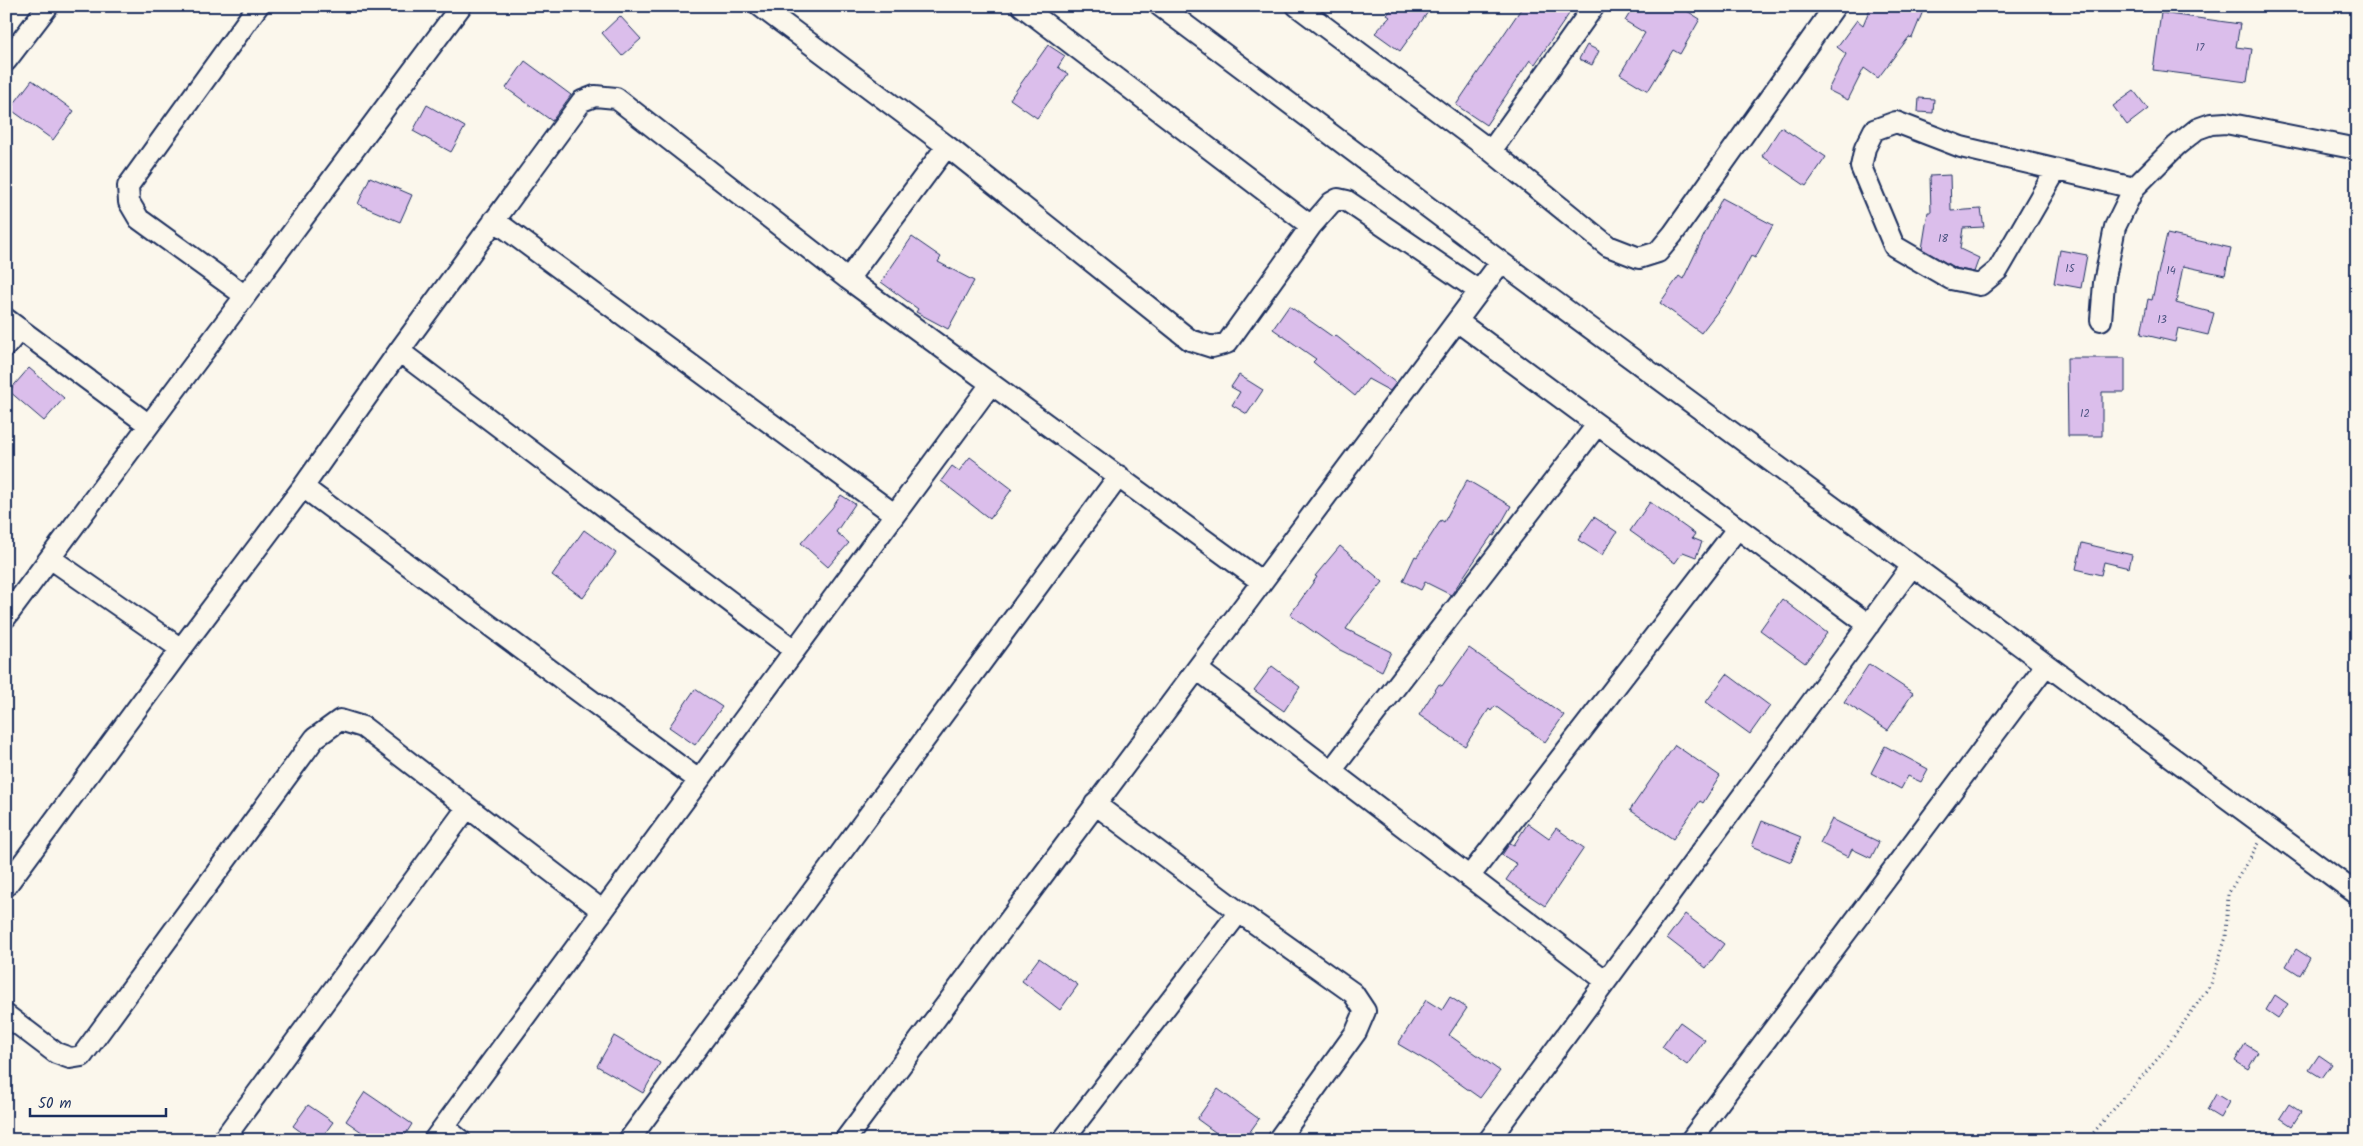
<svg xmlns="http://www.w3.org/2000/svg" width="2363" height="1146" font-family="Kalam,sans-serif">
  <rect width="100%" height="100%" fill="#fbf7ec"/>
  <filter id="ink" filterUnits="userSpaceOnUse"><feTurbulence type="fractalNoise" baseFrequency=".02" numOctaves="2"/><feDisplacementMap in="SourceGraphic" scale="10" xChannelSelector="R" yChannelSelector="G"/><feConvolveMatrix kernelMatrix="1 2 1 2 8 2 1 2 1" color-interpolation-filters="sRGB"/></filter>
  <g filter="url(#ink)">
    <!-- building -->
    <path fill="#dbbeeb" stroke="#1b2f5e" d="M1394,6H1421L1428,12L1400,51L1375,33L1390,17L1387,15Z
      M1523,6H1557L1569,14L1535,64L1530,60L1486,125L1456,105Z
      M1634,6H1679L1700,19L1680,54L1673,50L1648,91L1620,74L1645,33L1625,21Z
      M1871,6H1912L1923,11L1912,38L1909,37L1878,78L1864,68L1848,100L1828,90L1846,54L1837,47L1857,20L1863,25Z
      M2161,13L2240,24L2236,47L2252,49L2247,82L2153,70Z
      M620,16L641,39L622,56L602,33Z
      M1048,45L1065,56L1058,67L1068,74L1037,118L1010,99Z
      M1587,45L1599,51L1592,65L1579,59Z
      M525,61L571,95L552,121L506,88Z
      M32,80L74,111L53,140L10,109Z
      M2134,91L2148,109L2127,125L2113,106Z
      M1919,98L1934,99L1933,113L1918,112Z
      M427,105L465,127L451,152L413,131Z
      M1781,127L1826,157L1806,186L1762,156Z
      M1950,175L1951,211L1981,209L1984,227L1963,228L1960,249L1979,258L1974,272L1955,268L1922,249L1928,212H1931L1930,176Z
      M370,177L412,195L400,222L358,204Z
      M1722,198L1773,225L1755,258L1751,256L1731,294L1701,333L1660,303L1679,276L1683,279Z
      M2167,234L2231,248L2225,275L2183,266L2176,303L2214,313L2208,335L2178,328L2175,342L2141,334L2148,299L2152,300Z
      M912,237L941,257L938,262L974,281L948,329L916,312L918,309L881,282Z
      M2060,250L2087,255L2081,288L2054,283Z
      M1289,306L1333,337L1335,335L1396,383L1390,391L1368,379L1355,396L1313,362L1316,359L1273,329Z
      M2067,358H2125V392H2102V436H2068Z
      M29,368L64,398L44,421L9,391Z
      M1239,375L1263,390L1247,414L1232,405L1240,392L1231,387Z
      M970,457L1012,489L990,519L941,481L952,466L959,471Z
      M1467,480L1511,506L1494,536L1492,535L1451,595L1425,582L1421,590L1403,581L1415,556L1417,557L1441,520L1444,522Z
      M841,495L855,504L836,532L849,543L828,567L801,543L832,508Z
      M1650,502L1695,534L1692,538L1702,542L1696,557L1683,552L1675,563L1630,531Z
      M1594,517L1617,532L1602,555L1578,540Z
      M584,530L616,553L583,598L552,575Z
      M2082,543L2132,555L2129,568L2104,562L2101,575L2076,569Z
      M1340,546L1383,582L1354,617L1346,629L1391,652L1382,671L1338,649L1290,615L1317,577L1315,576Z
      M1782,599L1827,633L1805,663L1760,630Z
      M1469,648L1564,715L1545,742L1495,706L1491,711L1489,709L1465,746L1419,715L1439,684L1442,686Z
      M1869,664L1913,693L1888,730L1844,702Z
      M1272,666L1300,687L1284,711L1254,690Z
      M1727,674L1770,706L1750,734L1706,702Z
      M695,689L722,707L695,745L669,727Z
      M1675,745L1720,776L1703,803L1700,801L1673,839L1630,810Z
      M1885,746L1928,769L1921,782L1908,776L1901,789L1871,773Z
      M1832,819L1879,842L1871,858L1852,849L1848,857L1820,843Z
      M1762,821L1801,837L1791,862L1752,846Z
      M1528,823L1549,838L1556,828L1584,848L1545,906L1506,880L1517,864L1502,855L1510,843L1514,845Z
      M1685,914L1724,944L1706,968L1667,938Z
      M2296,949L2310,958L2300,975L2286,966Z
      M1039,958L1078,985L1060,1010L1022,981Z
      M2275,995L2288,1004L2278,1018L2266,1010Z
      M1450,997L1467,1008L1449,1035L1500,1071L1480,1098L1432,1064L1398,1044L1426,1000L1442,1010Z
      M1680,1022L1705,1040L1687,1065L1662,1047Z
      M614,1036L660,1063L643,1093L597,1066Z
      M2245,1044L2258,1052L2248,1069L2235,1061Z
      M2319,1055L2332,1064L2322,1078L2309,1070Z
      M1218,1089L1259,1119L1244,1140H1226L1197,1119Z
      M365,1092L412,1124L402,1140H373L346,1121Z
      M2216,1094L2229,1102L2220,1118L2207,1110Z
      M2289,1104L2301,1112L2292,1126L2280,1118Z
      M308,1105L333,1122L320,1140H312L293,1126Z"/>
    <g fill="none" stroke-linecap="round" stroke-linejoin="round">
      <!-- minor casing -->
      <g stroke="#1b2f5e" stroke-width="24">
        <path id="minor" d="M760,6L947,146L1190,340L1212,347L1227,343L1311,226L1331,203L1338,199L1347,201L1479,291
          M1022,6L1311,226
          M1160,6L1501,262L2357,894
          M1297,6L1491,151L1608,246L1639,258L1658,252L1673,234L1835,6
          M6,61L48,6
          M1491,151L1594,6
          M2056,170L1998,270L1980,285L1951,279L1894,246L1861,167L1865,148L1874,130L1896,122L1961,147L2134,188
          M494,220L894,514
          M848,279L947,146
          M244,295L139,219L129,202L128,186L258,6
          M6,319L149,425
          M2101,320L2104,283L2115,227L2134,188L2176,146L2197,129L2211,124L2226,123L2357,149
          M1457,321L1869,625
          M6,346L20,329
          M399,351L794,650
          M303,487L697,779
          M50,558L181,649
          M6,617L461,6
          M1197,669L1606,981
          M1331,771L1597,425
          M1095,804L1239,912L1353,993L1365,1011L1356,1032L1278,1140
          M1469,877L1737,529
          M6,886L181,649L303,487L399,351L582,101L595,96L616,98L848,279L1262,582
          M6,1015L56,1053L70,1058L82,1056L315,738L340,720L363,727L603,911
          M444,1127L460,1140
          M223,1140L467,808
          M434,1140L991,384
          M629,1140L1119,476
          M845,1140L1501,262
          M1063,1140L1239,912
          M1489,1140L1912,566
          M1691,1140L2046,665"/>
      </g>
      <!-- path -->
      <path stroke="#1b2f5e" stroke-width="3" stroke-dasharray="1 4" stroke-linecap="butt" d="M2087,1140L2160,1056L2211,984L2226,937L2228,894L2259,843"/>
      <!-- minor -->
      <use href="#minor" stroke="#fbf7ec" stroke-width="20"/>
    </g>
  </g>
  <g text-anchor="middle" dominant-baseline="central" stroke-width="4" stroke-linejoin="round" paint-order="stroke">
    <!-- number labels -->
    <g font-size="11" fill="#4b5381">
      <text x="2200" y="48">17</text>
      <text x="1943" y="239">18</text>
      <text x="2070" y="269">15</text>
      <text x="2171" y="271">14</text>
      <text x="2162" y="320">13</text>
      <text x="2085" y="414">12</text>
    </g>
  </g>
  <!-- margin -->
  <rect width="2363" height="1146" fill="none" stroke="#fbf7ec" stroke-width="25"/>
  <rect x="12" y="12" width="2338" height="1121" fill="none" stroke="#1b2f5e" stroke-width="2" filter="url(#ink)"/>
  <!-- scale -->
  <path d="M30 1108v8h136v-8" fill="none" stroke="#1b2f5e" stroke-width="2.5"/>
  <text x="38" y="1108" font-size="15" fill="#1b2f5e" stroke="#fbf7ec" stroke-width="4" paint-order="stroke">50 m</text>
</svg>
